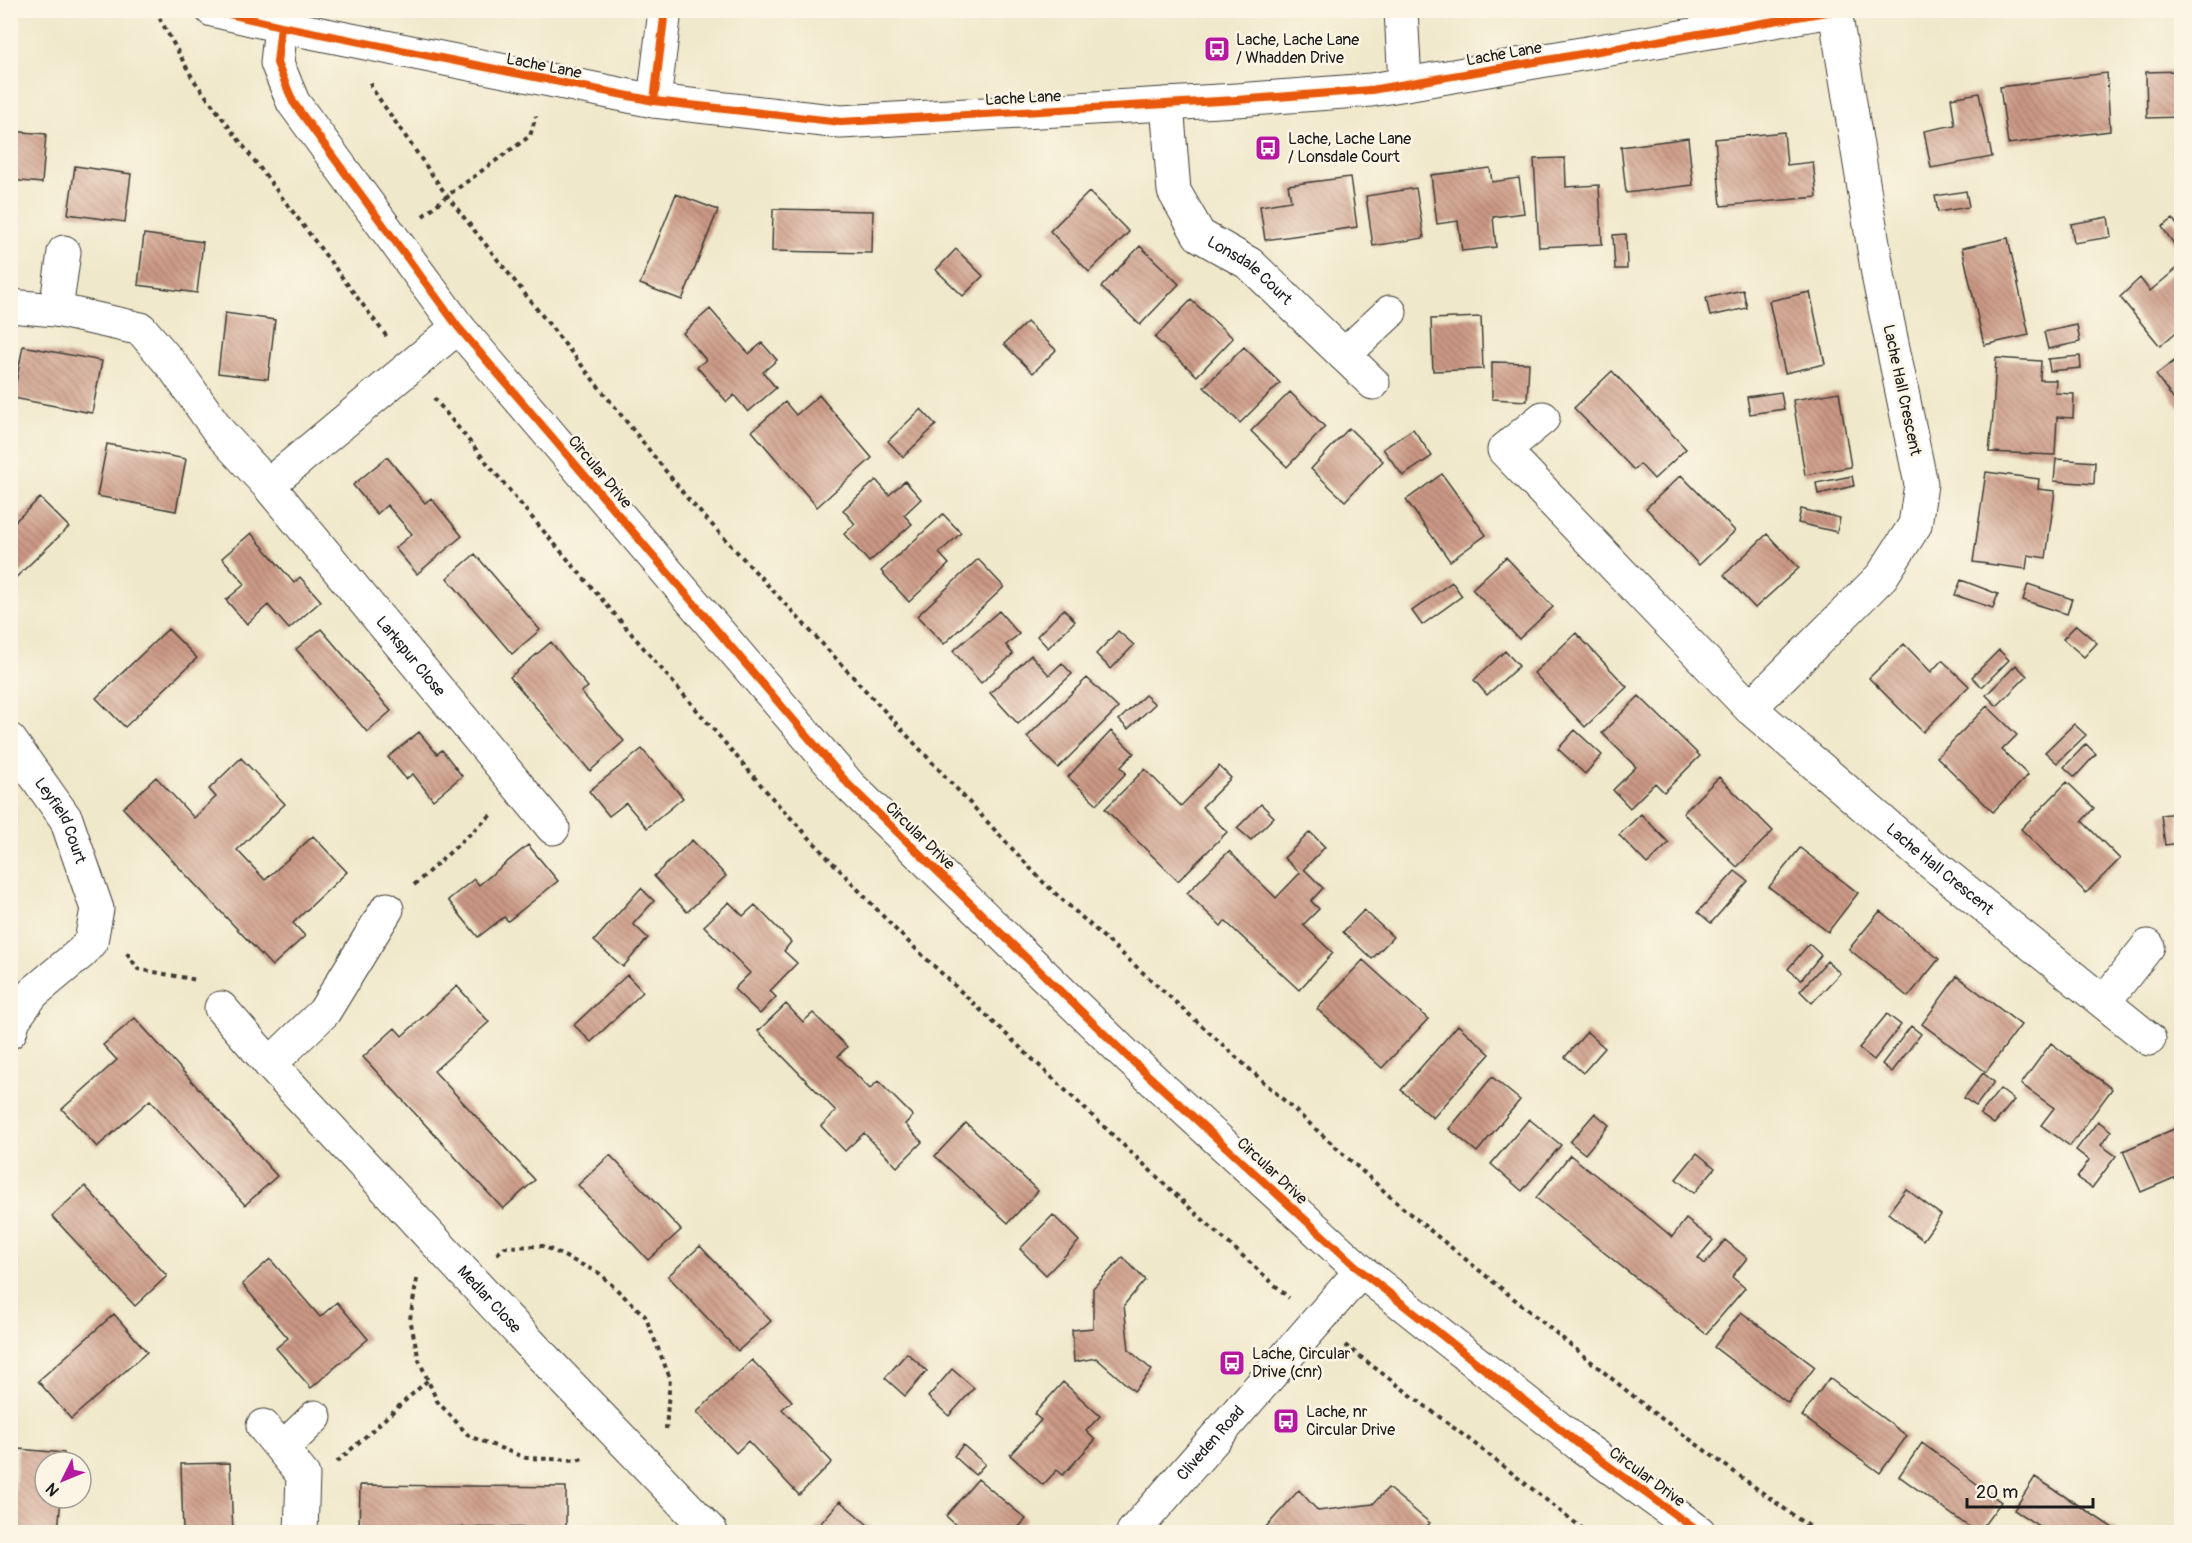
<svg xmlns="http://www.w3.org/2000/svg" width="2192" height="1543" font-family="Pangolin,sans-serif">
  <defs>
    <pattern id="building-back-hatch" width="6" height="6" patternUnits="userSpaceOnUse" patternTransform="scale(1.5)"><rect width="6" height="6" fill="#cb9884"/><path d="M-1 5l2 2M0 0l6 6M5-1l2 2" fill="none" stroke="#a47b6b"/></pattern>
  </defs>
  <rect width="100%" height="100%" fill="#fcf5e5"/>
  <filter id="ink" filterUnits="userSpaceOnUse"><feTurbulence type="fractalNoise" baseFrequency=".0167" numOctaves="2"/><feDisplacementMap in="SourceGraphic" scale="12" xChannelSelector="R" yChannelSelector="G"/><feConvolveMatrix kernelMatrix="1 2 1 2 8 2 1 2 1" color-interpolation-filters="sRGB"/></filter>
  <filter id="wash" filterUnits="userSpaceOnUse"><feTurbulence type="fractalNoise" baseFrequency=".008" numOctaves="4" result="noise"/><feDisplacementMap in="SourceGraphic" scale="24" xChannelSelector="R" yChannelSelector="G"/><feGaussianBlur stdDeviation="1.35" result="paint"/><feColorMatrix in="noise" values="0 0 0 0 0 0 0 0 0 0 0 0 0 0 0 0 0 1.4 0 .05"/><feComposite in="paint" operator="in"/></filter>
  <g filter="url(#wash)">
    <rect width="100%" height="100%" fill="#f0e8ca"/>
    <g id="blocks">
      <!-- building -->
      <path fill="url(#building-back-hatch)" d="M2181,71V117L2147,118L2146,72Z
        M2107,73L2110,131L2008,144L2000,87Z
        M1979,93L1992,157L1931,168L1924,131L1955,125L1951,98Z
        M10,131L46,134L42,183L10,180Z
        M1784,132L1787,165L1813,162L1817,197L1721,206L1715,139Z
        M1688,138L1693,185L1626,193L1621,147Z
        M1565,158L1566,187L1599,185L1602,244L1539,247L1534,159Z
        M75,166L131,174L125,222L68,214Z
        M1490,168L1492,182L1519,178L1524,213L1493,217L1496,247L1462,251L1458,221L1437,224L1431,175Z
        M1350,177L1357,227L1265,240L1260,206L1291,201L1288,185Z
        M1416,188L1424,238L1373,246L1366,196Z
        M1966,191L1969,207L1938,212L1935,196Z
        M1089,192L1129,232L1089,272L1050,231Z
        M676,194L718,210L682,300L640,284Z
        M773,209L873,211L872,253L772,251Z
        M2108,217L2111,237L2074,243L2071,224Z
        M2173,219L2181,231V254L2162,227Z
        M144,234L203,242L197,293L138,285Z
        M1626,234L1627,269H1615L1613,235Z
        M2008,238L2029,335L1984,345L1962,248Z
        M1140,246L1179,284L1140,325L1101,287Z
        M956,249L983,276L963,296L936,270Z
        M2181,265V328L2160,346L2120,297L2140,278L2150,291Z
        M1743,290L1747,308L1710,316L1706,298Z
        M1810,292L1825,364L1785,373L1769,301Z
        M1191,300L1233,338L1197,376L1155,338Z
        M710,309L749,354L762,343L777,360L763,372L776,388L748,412L734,395L727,402L697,367L706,360L683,333Z
        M225,313L275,320L268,379L218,373Z
        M1481,317L1483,369L1433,371L1431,319Z
        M1027,322L1056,350L1033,373L1004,344Z
        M2077,325L2080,342L2048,349L2044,332Z
        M23,346L102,361L92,413L13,398Z
        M1244,347L1280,383L1240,423L1204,387Z
        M2080,356L2081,368L2050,371L2048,359Z
        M2181,356V410L2156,375Z
        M1996,358L2041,361L2040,380H2056L2055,393L2074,394L2073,418L2057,417L2055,455L1989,452L1993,415Z
        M1492,362L1529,363L1527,401L1492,399Z
        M1612,371L1686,449L1654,479L1640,464L1634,470L1574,408Z
        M1290,392L1325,427L1287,467L1251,431Z
        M1781,392L1784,409L1750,414L1747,397Z
        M1839,392L1851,467L1805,475L1793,400Z
        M819,395L872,458L817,507L752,431L785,402L796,415Z
        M921,409L936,425L903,457L888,441Z
        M1349,428L1383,461L1345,501L1311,469Z
        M1413,429L1432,456L1403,476L1383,449Z
        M107,444L186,459L176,511L97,496Z
        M387,457L425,503L431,498L462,536L417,574L395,548L412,534L387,505L377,514L353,485Z
        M2056,459L2095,462L2094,484L2054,481Z
        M1986,472L2039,479L2038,489L2055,491L2046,558L2028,555L2026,569L1973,562Z
        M1442,474L1486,535L1450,561L1406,500Z
        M1681,475L1735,531L1699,565L1646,508Z
        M1852,476L1854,486L1818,494L1816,483Z
        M876,480L889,495L905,481L921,499L904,515L912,524L869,562L844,534L855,524L843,510Z
        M40,498L69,527L10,583V526Z
        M1801,509L1840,518L1837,532L1798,523Z
        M943,514L961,533L939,553L949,564L909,602L881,571Z
        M251,533L294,583L300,577L321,601L289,629L268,605L247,624L226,600L245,584L222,558Z
        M1767,534L1799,568L1755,608L1724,575Z
        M475,554L540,630L512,654L447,578Z
        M1506,557L1553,607L1519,639L1472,589Z
        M978,559L1004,587L944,644L917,616Z
        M1961,580L1998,594L1993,608L1955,595Z
        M1452,582L1462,596L1422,625L1412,611Z
        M2028,584L2072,599L2067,614L2023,600Z
        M1064,609L1075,621L1048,648L1037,636Z
        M999,611L1019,634L1006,645L1013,654L981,683L953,651Z
        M2076,625L2097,643L2084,657L2063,639Z
        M168,629L197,658L125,727L96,698Z
        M321,629L391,711L367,732L296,649Z
        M1118,631L1134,645L1111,669L1096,654Z
        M1576,633L1627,687L1585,727L1534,673Z
        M551,642L588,687L581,692L624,741L590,771L510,677Z
        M1904,644L1931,672L1942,660L1969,686L1923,732L1869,678Z
        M1999,650L2009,660L1982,687L1972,677Z
        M1505,651L1519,666L1487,695L1474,680Z
        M1031,655L1049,675L1062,663L1072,674L1018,724L990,693Z
        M2016,665L2027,676L1997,706L1986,695Z
        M1087,678L1118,708L1058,768L1027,737Z
        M1145,695L1155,704L1128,729L1119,720Z
        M1639,696L1700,756L1664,792L1655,783L1630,808L1613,790L1636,767L1602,733Z
        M1987,706L2017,735L2002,750L2028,775L1993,812L1937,757Z
        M2074,724L2086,735L2057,763L2045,752Z
        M1575,730L1602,755L1585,774L1558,749Z
        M1111,731L1134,753L1121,767L1126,773L1097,804L1068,777Z
        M419,732L437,754L442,750L462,776L433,800L413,774L406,779L388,757Z
        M2086,744L2096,754L2075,777L2064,767Z
        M642,749L683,798L647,828L626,803L609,816L589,791Z
        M241,758L285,804L237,850L265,880L313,836L347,872L293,923L305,936L272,966L123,808L156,777L194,818L216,797L209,789Z
        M1219,766L1231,778L1202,807L1227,832L1178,881L1105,809L1145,769L1181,806Z
        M1719,777L1773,831L1737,867L1683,813Z
        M2067,782L2094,808L2082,821L2120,859L2086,893L2021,829Z
        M1261,804L1274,817L1251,840L1237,828Z
        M2178,813L2181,843L2165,845L2161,815Z
        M1641,814L1669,843L1647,864L1619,835Z
        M1310,832L1325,847L1304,869L1323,888L1311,901L1319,909L1303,925L1333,953L1299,990L1225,921L1221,926L1187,893L1229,851L1276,898L1300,873L1284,858Z
        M692,840L726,876L687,912L654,876Z
        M528,845L558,881L508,921L504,917L478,937L448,900L474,879L479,885Z
        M1800,848L1858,893L1828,932L1769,887Z
        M1735,871L1748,881L1711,923L1698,912Z
        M641,888L654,901L633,924L648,938L623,967L594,941Z
        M729,902L743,916L755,905L791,942L784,951L797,963L770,991L776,997L760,1014L734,989L750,973L704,926Z
        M1364,910L1393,937L1372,959L1343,932Z
        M1880,911L1939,959L1908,997L1849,949Z
        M1809,944L1821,955L1801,980L1788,969Z
        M1363,960L1428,1019L1382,1068L1317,1009Z
        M1827,961L1840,973L1812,1003L1800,991Z
        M627,975L643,992L591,1042L574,1025Z
        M1957,976L2021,1025L1986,1072L1922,1024Z
        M457,986L489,1022L434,1071L535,1180L503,1209L363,1057L395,1028L402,1036Z
        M786,1004L803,1022L813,1013L847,1047L838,1056L870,1089L878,1081L913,1116L905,1124L922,1142L897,1167L864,1133L845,1151L821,1126L836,1111L758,1031Z
        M1887,1014L1901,1025L1874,1060L1859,1048Z
        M135,1018L277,1176L245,1205L150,1100L97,1147L62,1109L117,1060L103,1045Z
        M1458,1025L1490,1054L1433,1118L1401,1090Z
        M1911,1026L1921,1034L1892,1072L1882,1064Z
        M1587,1032L1605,1048L1583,1073L1565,1057Z
        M2051,1043L2112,1089L2070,1146L2041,1125L2054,1108L2021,1084Z
        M1983,1073L1994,1082L1976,1106L1964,1098Z
        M1492,1077L1520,1100L1477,1152L1449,1129Z
        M2000,1089L2014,1100L1994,1124L1980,1114Z
        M1595,1113L1609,1125L1585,1154L1570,1142Z
        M1529,1119L1561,1145L1522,1191L1491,1164Z
        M2098,1121L2111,1131L2101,1145L2116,1156L2092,1188L2077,1178L2089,1160L2076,1150Z
        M966,1123L1038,1191L1008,1223L935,1156Z
        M2181,1126V1175L2141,1192L2123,1151Z
        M1697,1153L1715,1168L1694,1193L1676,1179Z
        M610,1155L681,1230L648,1260L578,1185Z
        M1570,1155L1652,1220L1672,1237L1686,1219L1713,1240L1698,1258L1705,1264L1725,1240L1747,1258L1732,1277L1745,1288L1706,1334L1536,1198Z
        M85,1186L167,1276L135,1306L52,1216Z
        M1906,1189L1941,1215L1923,1240L1888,1213Z
        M1053,1215L1079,1241L1046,1275L1020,1249Z
        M700,1246L771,1321L738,1351L668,1276Z
        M1123,1257L1145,1280L1124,1305L1129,1350L1152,1370L1134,1391L1096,1358L1074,1362L1072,1330L1093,1328V1288Z
        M270,1259L320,1317L337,1302L368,1339L311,1388L276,1348L288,1338L242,1284Z
        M1741,1312L1815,1367L1788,1403L1714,1347Z
        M114,1314L147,1352L71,1419L38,1381Z
        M907,1353L927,1371L905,1396L885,1378Z
        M752,1360L792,1401L782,1409L832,1462L799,1495L748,1441L736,1453L697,1412Z
        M952,1369L974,1388L949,1416L928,1397Z
        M1829,1378L1907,1436L1880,1473L1802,1416Z
        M1063,1382L1100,1416L1086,1431L1095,1440L1063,1475L1057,1470L1043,1485L1010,1455L1041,1420L1034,1414Z
        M1922,1443L2001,1502L1979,1532H1976L1899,1476Z
        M963,1445L985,1464L975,1475L954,1456Z
        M18,1449L64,1453V1462H45V1498H61L58,1532H11Z
        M230,1463L233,1532H183L181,1464Z
        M2035,1477L2078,1505L2119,1532H2048L2014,1510Z
        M978,1479L1026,1519L1014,1532H952L957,1526L946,1516Z
        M360,1485L566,1487V1528L417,1527V1532H359Z
        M1388,1488L1430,1523L1421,1532H1272L1266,1527L1299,1490L1318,1511L1373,1504Z
        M840,1501L876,1532H813Z"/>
    </g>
  </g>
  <g filter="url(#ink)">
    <use href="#blocks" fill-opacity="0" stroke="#3c3b36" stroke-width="1.5"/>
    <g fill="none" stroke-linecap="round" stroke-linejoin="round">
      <!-- minor casing -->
      <g stroke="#3c3b36" stroke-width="35">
        <g id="minor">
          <path d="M1401,10L1405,84"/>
          <path d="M654,101L665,10"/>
          <path id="s1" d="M1167,104L1174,191L1199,235L1250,264L1373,383"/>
          <path d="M10,306L56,310L141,329L175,369L220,433L268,485"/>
          <path d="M56,310L64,252"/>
          <path id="s2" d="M458,327L268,485L553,828"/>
          <path d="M1344,355L1390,312"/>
          <path id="s3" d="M1543,418L1504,450L1750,708L1919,853L2149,1039"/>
          <path d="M1750,708L1882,576L1915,525L1921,484L1879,280L1835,11"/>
          <path id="s4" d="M10,740L66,819L97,909L91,941L82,952L33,993L14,1019L10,1032"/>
          <path d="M2104,1002L2148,946"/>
          <path id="s5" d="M221,1008L270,1064L538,1352L711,1532"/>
          <path d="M270,1064L324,1012L387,909"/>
          <path d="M263,1426L303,1475L301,1532"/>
          <path d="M282,1449L315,1417"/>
        </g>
      </g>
      <!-- tertiary casing -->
      <g stroke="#3c3b36" stroke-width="35">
        <g id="tertiary">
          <path d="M212,10L281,26L654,101L841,122L1237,100L1371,90L1838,10"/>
          <path d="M281,26L277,63L293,102L458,327L849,785L1127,1056L1361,1271L1580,1445L1699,1532"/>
          <path id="s6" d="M1133,1532L1361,1271"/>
        </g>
      </g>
      <!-- path -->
      <path stroke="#3c3b36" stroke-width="4" stroke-dasharray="4.5 4.5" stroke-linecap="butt" d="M155,10L193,79L387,337
        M371,83V87L447,196L688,499L1044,883L1404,1209L1654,1413L1816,1532
        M423,216L447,196L530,136L536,116
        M434,398L528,513L773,799L898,932L1191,1209L1289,1298
        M414,885L493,813
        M127,953L138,969L197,980
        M497,1254L505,1247L543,1246L599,1273L645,1316L670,1378L666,1429
        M417,1279L410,1319L419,1360L437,1401L469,1436L526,1458L577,1460L585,1457
        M1345,1345L1475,1444L1587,1532
        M337,1462L428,1380"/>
      <!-- minor -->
      <use href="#minor" stroke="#fff" stroke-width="33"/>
      <!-- tertiary -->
      <use href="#tertiary" stroke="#fff" stroke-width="33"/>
      <!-- cycleway casing -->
      <g stroke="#fcf5e5" stroke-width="11">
        <path id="cycleway" d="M212,10L281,26L654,101L841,122L1237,100L1371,90L1838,10
          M281,26L277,63L293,102L458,327L849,785L1127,1056L1361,1271L1580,1445L1699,1532
          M654,101L665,10"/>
      </g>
      <!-- cycleway -->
      <use href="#cycleway" stroke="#e8590c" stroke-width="8"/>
    </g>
  </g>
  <!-- icons -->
  <defs>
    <g id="bus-square" transform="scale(1.35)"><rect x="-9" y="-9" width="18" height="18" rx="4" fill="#b5179e" stroke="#fcf5e5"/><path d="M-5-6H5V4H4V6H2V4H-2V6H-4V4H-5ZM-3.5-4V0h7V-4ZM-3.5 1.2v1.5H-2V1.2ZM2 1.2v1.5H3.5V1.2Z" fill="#fff"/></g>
  </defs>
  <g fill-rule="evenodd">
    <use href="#bus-square" x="1217" y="49"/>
    <use href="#bus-square" x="1268" y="148"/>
    <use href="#bus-square" x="1232" y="1363"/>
    <use href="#bus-square" x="1286" y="1421"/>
  </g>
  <g text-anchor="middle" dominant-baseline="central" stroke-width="5" stroke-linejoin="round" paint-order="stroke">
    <!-- poi labels -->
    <g font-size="16" fill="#1c1c1c" stroke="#fcf5e5" text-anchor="start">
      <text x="1236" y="40">Lache, Lache Lane<tspan x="1236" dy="18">/ Whadden Drive</tspan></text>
      <text x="1288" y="139">Lache, Lache Lane<tspan x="1288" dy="18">/ Lonsdale Court</tspan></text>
      <text x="1252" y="1354">Lache, Circular<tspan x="1252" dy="18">Drive (cnr)</tspan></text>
      <text x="1306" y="1412">Lache, nr<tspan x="1306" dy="18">Circular Drive</tspan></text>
    </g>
    <!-- street labels -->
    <g font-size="16" fill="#1c1c1c" stroke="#fcf5e5">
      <text transform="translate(1504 54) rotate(-10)">Lache Lane</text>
      <text transform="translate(544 66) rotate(11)">Lache Lane</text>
      <text transform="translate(1023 98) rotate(-3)">Lache Lane</text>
      <text stroke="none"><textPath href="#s1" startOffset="200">Lonsdale Court</textPath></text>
      <text transform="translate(1902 390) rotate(78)">Lache Hall Crescent</text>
      <text transform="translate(600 472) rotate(50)">Circular Drive</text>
      <text stroke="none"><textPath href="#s2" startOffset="470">Larkspur Close</textPath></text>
      <text stroke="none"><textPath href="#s4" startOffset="96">Leyfield Court</textPath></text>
      <text transform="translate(920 836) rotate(44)">Circular Drive</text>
      <text stroke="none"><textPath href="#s3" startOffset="656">Lache Hall Crescent</textPath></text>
      <text transform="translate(1272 1171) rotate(43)">Circular Drive</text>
      <text stroke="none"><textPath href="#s5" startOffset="396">Medlar Close</textPath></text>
      <text stroke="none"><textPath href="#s6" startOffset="118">Cliveden Road</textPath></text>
      <text transform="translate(1647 1477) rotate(36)">Circular Drive</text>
    </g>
  </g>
  <!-- margin -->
  <rect width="2192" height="1543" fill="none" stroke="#fcf5e5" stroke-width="36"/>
  <!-- north arrow -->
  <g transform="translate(63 1480) rotate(227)"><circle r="28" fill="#fcf5e5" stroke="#a29e95" stroke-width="1.5"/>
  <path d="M0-4.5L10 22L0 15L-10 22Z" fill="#b5179e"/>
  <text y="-9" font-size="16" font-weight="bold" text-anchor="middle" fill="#1c1c1c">N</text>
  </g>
  <!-- scale -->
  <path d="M1967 1498v9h126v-9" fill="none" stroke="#1c1c1c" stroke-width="3"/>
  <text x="1976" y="1498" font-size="18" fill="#1c1c1c" stroke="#fcf5e5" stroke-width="4.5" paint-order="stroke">20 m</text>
</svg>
